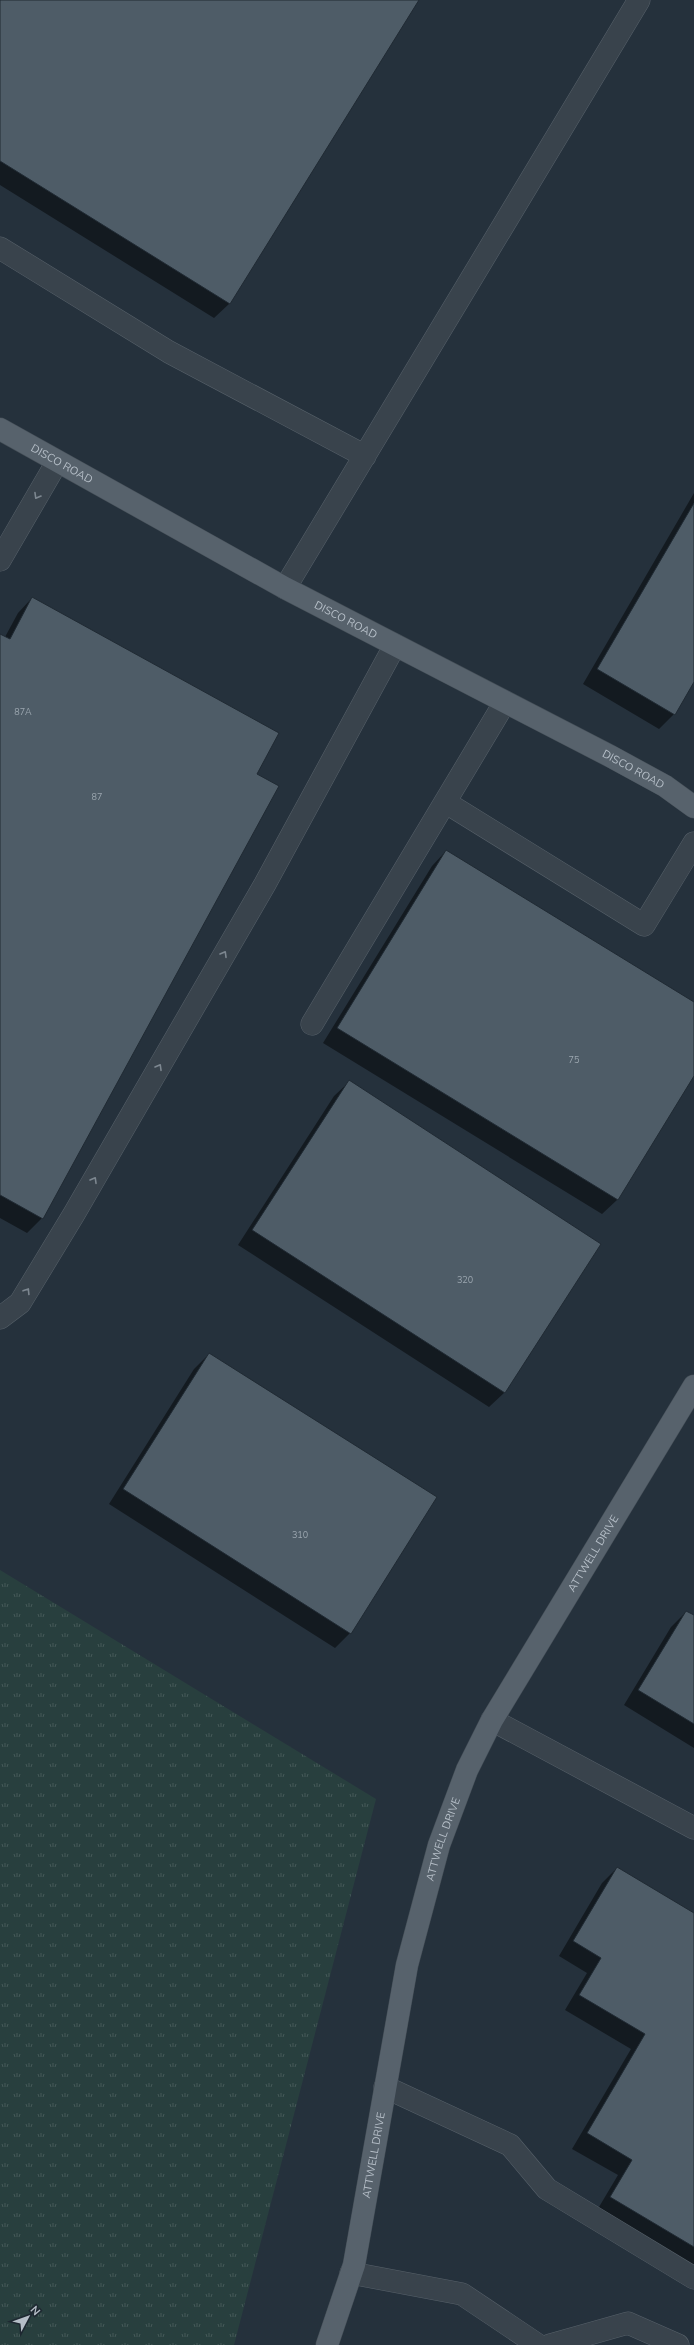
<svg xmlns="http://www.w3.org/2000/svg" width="694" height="2345" font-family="Mulish,sans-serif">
  <defs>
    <pattern id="grass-tufts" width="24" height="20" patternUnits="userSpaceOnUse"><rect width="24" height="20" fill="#283f3e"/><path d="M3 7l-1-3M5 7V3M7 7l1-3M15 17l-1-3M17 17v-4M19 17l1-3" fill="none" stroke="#455958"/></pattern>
  </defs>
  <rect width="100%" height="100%" fill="#25313c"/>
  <!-- grass -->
  <path fill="url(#grass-tufts)" d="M0,1570L376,1799L234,2345H0Z"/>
  <!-- shadow -->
  <path fill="#0007" d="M0,0H418L229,304L214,318L0,185Z
    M694,493V680L674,714L659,729L583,684Z
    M32,598L256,774L42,1218L27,1233L0,1218V635L5,637L18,613Z
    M446,851L694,1004V1074L617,1200L602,1214L323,1043L432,866Z
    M349,1082L600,1244L504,1393L489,1407L238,1245L334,1096Z
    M209,1354L436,1497L350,1633L335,1648L109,1504L194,1369Z
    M686,1612L694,1616V1748L624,1705L671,1627Z
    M617,1868L694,1914V2270L596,2212L618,2175L572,2149L631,2049L565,2010L587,1973L559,1956L602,1883Z"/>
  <!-- building -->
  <path fill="#4e5c67" stroke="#202a33" d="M0,0H419L230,304L0,161Z
    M694,503V682L675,715L597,669Z
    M32,597L279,733L257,774L279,786L43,1219L0,1195V634L10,639Z
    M446,850L694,1002V1076L618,1200L337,1028Z
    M349,1080L601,1244L505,1393L252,1230Z
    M209,1353L437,1497L351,1634L123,1489Z
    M686,1611L694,1615V1724L638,1690Z
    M617,1867L694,1913V2247L610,2197L632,2160L587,2133L645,2034L579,1995L601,1958L573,1941Z"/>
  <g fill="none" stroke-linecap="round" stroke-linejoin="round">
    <!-- minor casing -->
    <g stroke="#57616a" stroke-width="23">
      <path id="minor" d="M0,248L169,352L365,456
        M0,560L57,462
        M285,588L639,0
        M445,802L644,925L694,843
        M312,1024L505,702
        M0,1318L20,1303L74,1214L265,884L395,645
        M492,1720L694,1828
        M385,2087L510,2145L547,2189L694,2278
        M351,2273L462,2294L538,2345
        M550,2345L628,2323L678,2345"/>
    </g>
    <!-- major casing -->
    <g stroke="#424c55" stroke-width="23">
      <g id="major">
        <path id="s1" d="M0,429L285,588L610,756L665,786L694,807"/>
        <path id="s2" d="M327,2345L354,2265L407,1965L439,1845L467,1770L492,1720L694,1386"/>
      </g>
    </g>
    <!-- minor -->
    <use href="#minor" stroke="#39434c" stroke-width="22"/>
    <!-- major -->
    <use href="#major" stroke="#57626c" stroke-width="22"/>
  </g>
  <!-- one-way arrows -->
  <defs><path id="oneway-chevron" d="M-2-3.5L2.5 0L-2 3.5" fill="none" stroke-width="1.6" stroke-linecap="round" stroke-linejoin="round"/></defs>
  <g stroke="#7d8790">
    <use href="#oneway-chevron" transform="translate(37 496) rotate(120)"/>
    <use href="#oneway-chevron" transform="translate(224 954) rotate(-60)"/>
    <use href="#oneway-chevron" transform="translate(159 1067) rotate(-60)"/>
    <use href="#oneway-chevron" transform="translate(94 1180) rotate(-60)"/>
    <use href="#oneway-chevron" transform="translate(27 1291) rotate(-58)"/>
  </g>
  <g text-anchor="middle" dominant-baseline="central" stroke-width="3" stroke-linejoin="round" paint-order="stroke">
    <!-- number labels -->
    <g font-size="9" fill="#9ba6af">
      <text x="23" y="711">87A</text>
      <text x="97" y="796">87</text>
      <text x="574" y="1059">75</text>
      <text x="465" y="1279">320</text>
      <text x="300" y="1534">310</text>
    </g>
    <!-- street labels -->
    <g font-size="11" fill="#b5bec7" stroke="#1e2831">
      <text stroke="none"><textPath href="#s1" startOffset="71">DISCO ROAD</textPath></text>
      <text stroke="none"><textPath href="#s1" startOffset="395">DISCO ROAD</textPath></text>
      <text stroke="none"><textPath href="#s1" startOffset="719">DISCO ROAD</textPath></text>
      <text stroke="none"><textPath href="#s2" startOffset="844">ATTWELL DRIVE</textPath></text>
      <text stroke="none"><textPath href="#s2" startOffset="520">ATTWELL DRIVE</textPath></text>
      <text stroke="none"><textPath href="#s2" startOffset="196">ATTWELL DRIVE</textPath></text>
    </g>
  </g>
  <!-- north arrow -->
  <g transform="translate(28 2317) rotate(49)" stroke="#1e2831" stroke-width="3" paint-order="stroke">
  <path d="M0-3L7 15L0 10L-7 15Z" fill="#b5bec7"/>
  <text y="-6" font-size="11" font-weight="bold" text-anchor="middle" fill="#b5bec7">N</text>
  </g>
</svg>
